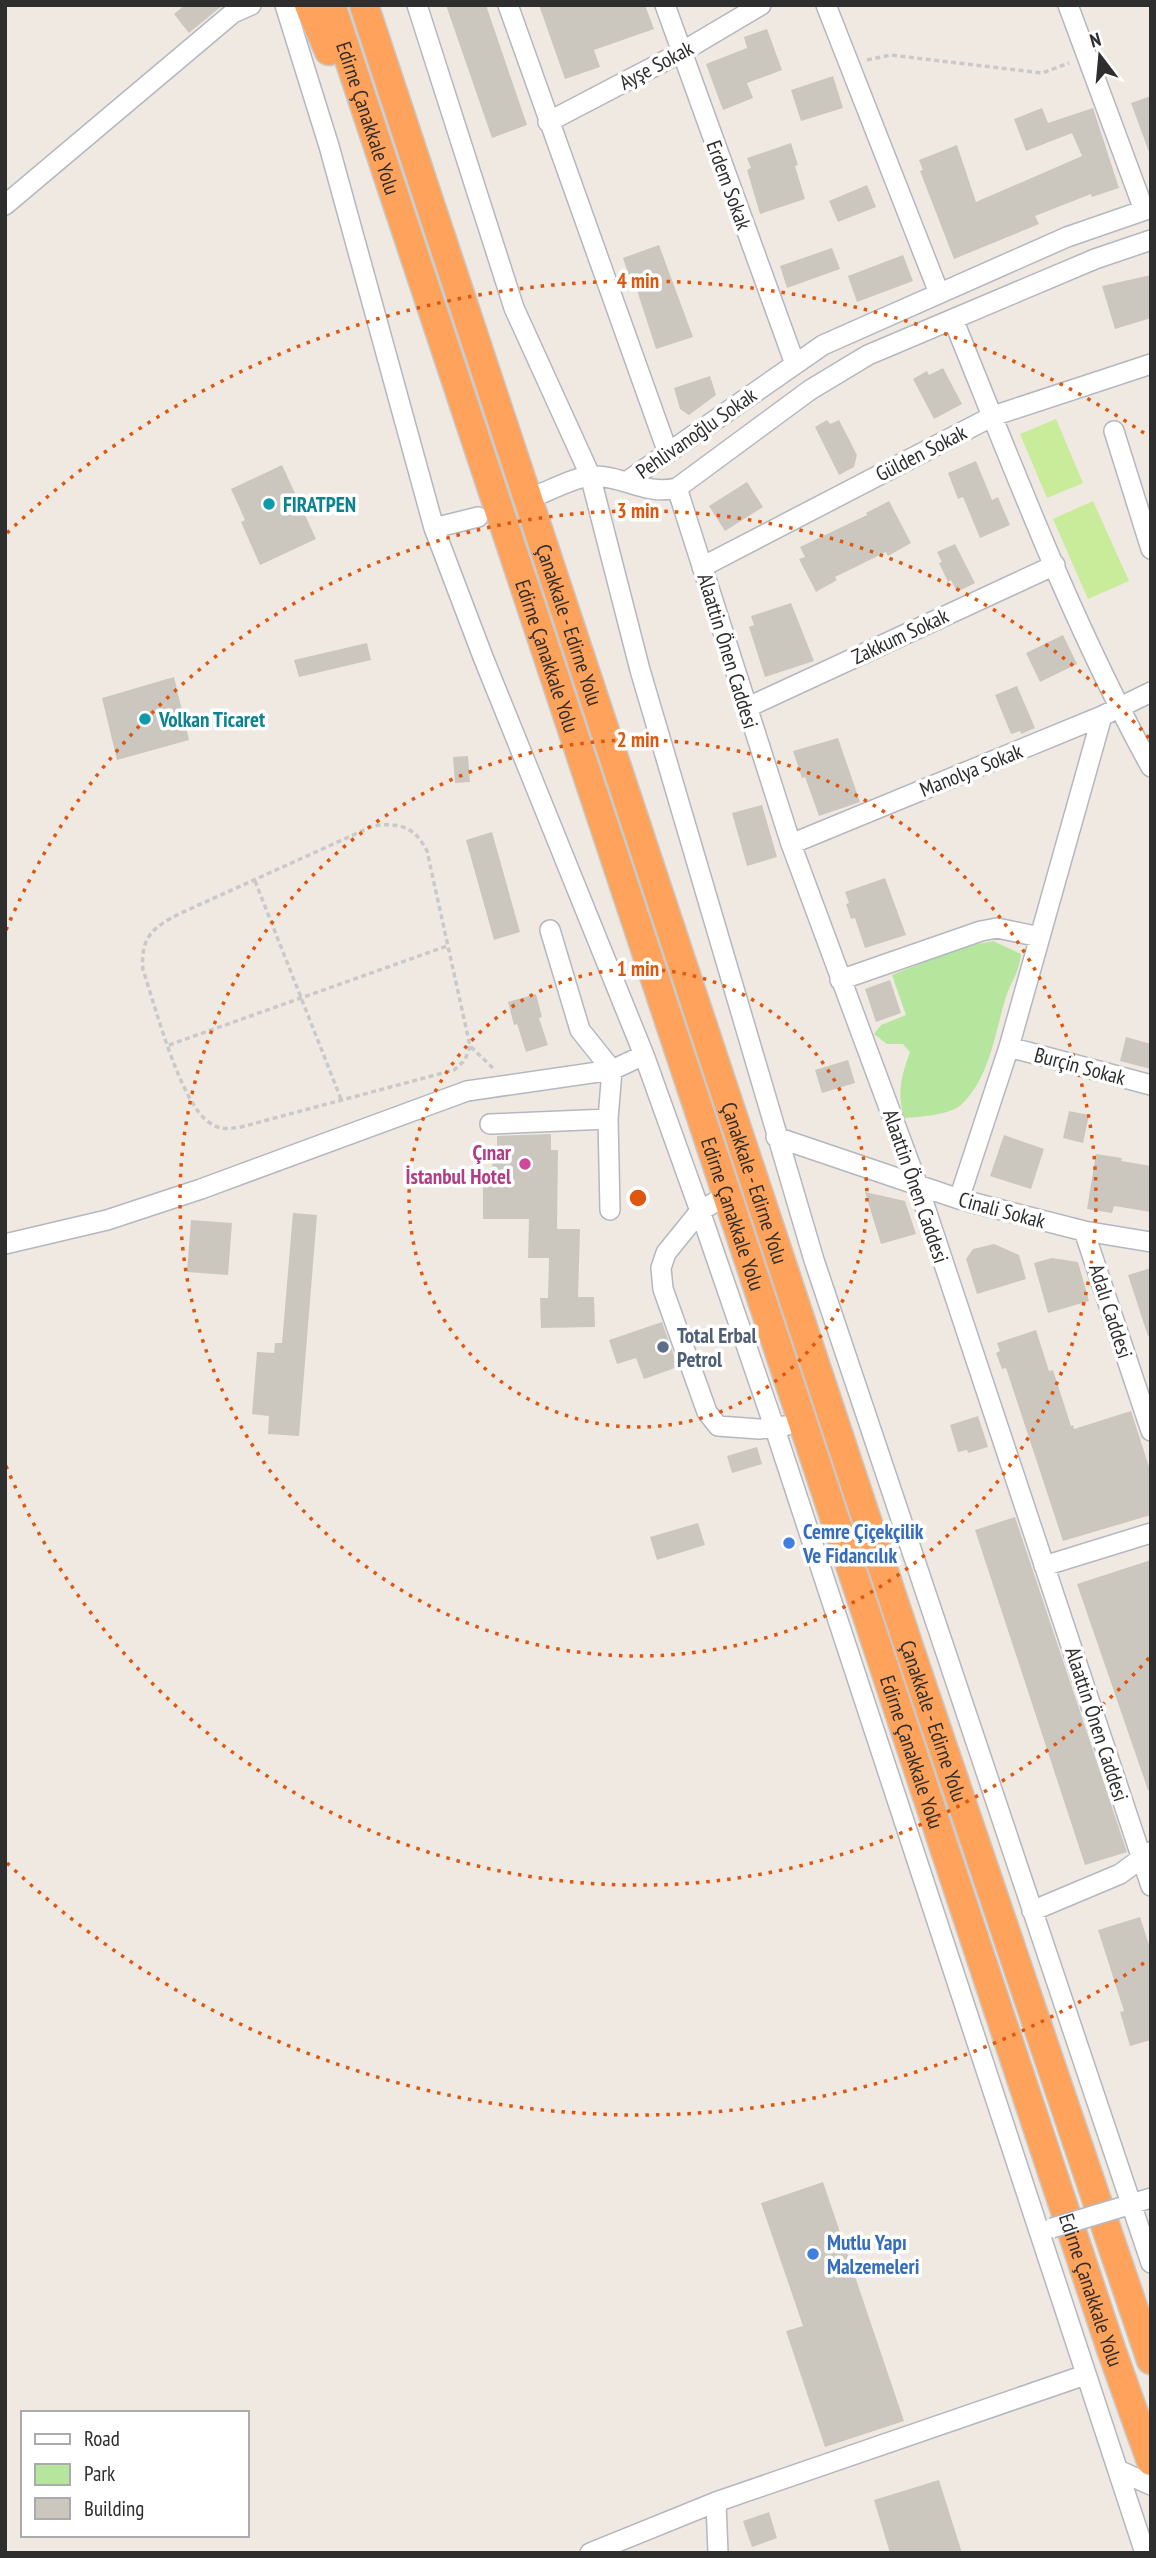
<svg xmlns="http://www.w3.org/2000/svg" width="1156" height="2558" font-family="'PT Sans Narrow',sans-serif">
  <rect width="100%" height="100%" fill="#efe9e1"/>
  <!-- green -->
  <path fill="#b6e59e" d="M993,941L1021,954C1019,974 1010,982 1005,1000C995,1034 989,1079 961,1105C950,1115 919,1117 904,1118C897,1092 901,1077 910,1052L903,1044H887L874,1034L881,1025L906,1015L892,975L963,947Z"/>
  <!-- pitch -->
  <path fill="#c9ec9a" d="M1056,419L1083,483L1047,498L1020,434Z
    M1093,501L1129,581L1088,599L1053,519Z"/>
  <!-- building -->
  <path fill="#cbc7bf" d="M185,5H223L189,33L174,14Z
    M446,5H486L527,125L492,138Z
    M539,5H645L654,29L594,50L600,67L565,79Z
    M767,29L782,70L747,83L753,98L723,110L706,64L747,48L744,37Z
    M833,76L843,108L801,121L791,90Z
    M1151,96V152H1149L1131,103Z
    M1042,108L1048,123L1093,108L1119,188L1092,197L1091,194L1035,216L1039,224L954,259L920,171L923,170L919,160L957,145L976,202L1082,156L1072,133L1026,151L1014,119Z
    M791,143L798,165L795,166L805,199L760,214L747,170L751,168L747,158Z
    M867,185L876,207L838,222L829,201Z
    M659,245L693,337L656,349L633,278L630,279L623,258Z
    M832,248L840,269L787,288L780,266Z
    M903,255L913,281L857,302L848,276Z
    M1151,275V318L1115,329L1102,286Z
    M943,368L962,404L934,419L913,379L927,371L929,375Z
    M710,376L716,395L689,415L680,409L674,388Z
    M827,420L830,424L839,420L857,455L854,467L839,475L815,427Z
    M976,461L992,500L998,497L1010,525L980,538L963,497L958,499L948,473Z
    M282,465L316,539L260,565L241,522L245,520L231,489Z
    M747,482L763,507L725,531L709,506Z
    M889,501L911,543L888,556L886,552L835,577L837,580L816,592L799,559L805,557L800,547L867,515L866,513Z
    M955,544L975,583L957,592L951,580L948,582L939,563L942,562L937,552Z
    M791,603L814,661L765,677L749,627L754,625L751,616Z
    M1063,635L1077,664L1040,682L1026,653Z
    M367,643L371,660L299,677L294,660Z
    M174,677L189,740L117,760L102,698Z
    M1017,686L1035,728L1021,734L1020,731L1011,734L995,695Z
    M838,738L860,802L819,816L805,777L802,778L793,751Z
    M468,756L470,782L455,783L453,757Z
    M762,805L777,857L747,866L732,813Z
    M492,832L520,932L494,940L466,840Z
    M885,878L906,935L865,948L855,918L851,919L846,904L849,903L845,892Z
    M890,980L901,1013L876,1022L865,989Z
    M536,994L542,1017L539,1018L548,1045L526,1052L517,1024L514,1025L508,1002Z
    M1126,1037L1151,1044V1069L1120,1061Z
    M848,1060L855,1083L822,1093L815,1070Z
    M1069,1111L1089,1115L1083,1143L1063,1138Z
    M551,1134V1150H558L557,1229H580L578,1297H594L595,1327L541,1328L540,1298H548L549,1258H528L529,1219H483V1182H493L492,1151H497V1136Z
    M1004,1135L1044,1149L1031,1189L990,1176Z
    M1096,1154L1122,1158L1121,1161L1151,1166V1212L1114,1206L1112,1213L1087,1209Z
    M865,1192L905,1201L916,1234L881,1244Z
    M293,1213L317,1215L299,1436L268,1434L269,1416L252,1414L257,1352L274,1353L275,1343H282Z
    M191,1220L232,1223L228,1275L187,1272Z
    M994,1244L1019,1255L1026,1279L977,1294L966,1259L973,1249Z
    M1052,1258L1078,1262L1089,1301L1048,1313L1034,1263Z
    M1151,1268V1335L1148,1336L1128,1275Z
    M662,1322L678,1367L644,1379L636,1358L617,1364L609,1340Z
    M1036,1330L1049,1371L1053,1370L1071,1426L1073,1425L1074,1429L1131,1411L1151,1473V1515L1063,1541L1006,1368L1002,1369L996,1353L1000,1351L997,1343Z
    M978,1416L988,1447L968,1453L967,1450L958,1452L950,1425Z
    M757,1447L762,1464L732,1473L727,1456Z
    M1015,1517L1127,1852L1085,1865L975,1530Z
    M698,1523L705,1545L657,1560L650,1537Z
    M1151,1560V1790H1148L1077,1584Z
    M1140,1917L1151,1951V2040L1130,2046L1120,2012L1124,2011L1098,1930Z
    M823,2182L904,2421L825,2447L786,2331L803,2326L761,2203Z
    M939,2480L962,2553H890L874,2500Z
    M769,2512L777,2538L752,2547L743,2521Z"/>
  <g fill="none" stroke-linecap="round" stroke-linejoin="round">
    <!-- minor casing -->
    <g stroke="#b4b7c1" stroke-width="22">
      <path id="minor" d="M285,5L329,146L434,528L483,657L644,1055L700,1211L775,1429L1145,2553
        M417,5L514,308L590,475L640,670L814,1260L1151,2263
        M508,5L668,453
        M665,5L795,364
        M826,5L939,293
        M1068,5L1144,210
        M548,122L680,53L761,5
        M5,205L233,13L251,5
        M953,319C1014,469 1072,624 1151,767
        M1114,431L1151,549
        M626,482L823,345L1067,237L1151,208
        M677,488L791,844L918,1186L1151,1886
        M540,494C553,489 578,476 592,476C623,475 645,496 677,488L810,390L868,355L1095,259L1151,240
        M434,528L478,517
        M702,567L993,416L1151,364
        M746,708L1055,565
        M791,844L1102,716L1151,692
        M550,930L580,1030L612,1070L608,1119
        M840,980L981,931L997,928L1040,937
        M1009,1047L1151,1085
        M490,1124L608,1119L610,1210
        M776,1137L959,1199L1084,1231L1151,1242
        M727,1195L700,1211L666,1253L661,1268L663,1289L707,1412L718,1426L759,1429L785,1426
        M959,1199L1009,1047L1102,716
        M1084,1231L1151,1431
        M5,1244L107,1220L201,1189L467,1091L612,1070L644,1055
        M1044,1566L1151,1533
        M1032,1911L1120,1874L1150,1852
        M1131,2204L1151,2198
        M1118,2470L1151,2485
        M716,2502L718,2553
        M590,2553L716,2502L1085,2375"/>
    </g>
    <!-- highway casing -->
    <g stroke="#c9c9c9" stroke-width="31">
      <g id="highway">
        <path d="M309,5L329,51"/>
        <path id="s1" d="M331,5L1111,2349L1151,2461"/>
        <path id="s2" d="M364,5L914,1662L1151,2360"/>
      </g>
    </g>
    <!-- path -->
    <path stroke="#c9c9c9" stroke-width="3.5" stroke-dasharray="5 3.5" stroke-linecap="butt" d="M867,60L891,55L1042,73L1069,63
      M255,881L341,1099
      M169,1045L447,946
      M470,1046L465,1060L454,1070L241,1127C229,1129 220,1130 210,1123C180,1104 155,1005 143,970C140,937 153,927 181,913L373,826C400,822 415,827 427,851L470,1046L493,1068"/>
    <!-- minor -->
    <use href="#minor" stroke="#fff" stroke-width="19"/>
    <!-- highway -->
    <use href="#highway" stroke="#ffa35c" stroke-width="28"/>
    <!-- minor-bridge casing -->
    <g stroke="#b4b7c1" stroke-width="22" stroke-linecap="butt">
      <path id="minor-bridge" d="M1052,2228L1122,2207"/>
    </g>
    <!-- minor-bridge -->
    <use href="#minor-bridge" stroke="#fff" stroke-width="19"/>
  </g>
  <!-- distance rings -->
  <g fill="none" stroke="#df570e" stroke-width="3.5" stroke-dasharray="3.5 7">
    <circle cx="638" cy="1198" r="229"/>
    <circle cx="638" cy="1198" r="458"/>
    <path d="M1149 1658A687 687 0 0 1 6 1466M6 930A687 687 0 0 1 1149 738"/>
    <path d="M1144 1963A917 917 0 0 1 7 1863M7 533A917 917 0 0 1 1144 433"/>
  </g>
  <!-- markers -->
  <g fill="#0f9aa8" stroke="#fff" stroke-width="2.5">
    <circle cx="269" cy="504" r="7"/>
    <circle cx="145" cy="719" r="7"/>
  </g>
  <circle fill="#d1479c" stroke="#fff" stroke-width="2.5" cx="525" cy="1164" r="7"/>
  <circle fill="#5c6f8a" stroke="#fff" stroke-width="2.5" cx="663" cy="1347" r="7"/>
  <g fill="#3f7fe0" stroke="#fff" stroke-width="2.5">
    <circle cx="789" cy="1543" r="7"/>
    <circle cx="813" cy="2254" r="7"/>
  </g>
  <g text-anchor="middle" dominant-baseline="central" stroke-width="7" stroke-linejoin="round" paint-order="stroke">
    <!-- street labels -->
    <g font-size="21" fill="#2e2e2e" stroke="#fff">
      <text transform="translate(656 65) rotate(-28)">Ayşe Sokak</text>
      <text stroke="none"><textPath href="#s1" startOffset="119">Edirne Çanakkale Yolu</textPath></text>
      <text transform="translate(729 185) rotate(70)">Erdem Sokak</text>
      <text transform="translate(696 433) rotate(-35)">Pehlivanoğlu Sokak</text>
      <text transform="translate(921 453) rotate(-27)">Gülden Sokak</text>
      <text stroke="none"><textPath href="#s2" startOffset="653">Çanakkale - Edirne Yolu</textPath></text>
      <text transform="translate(900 636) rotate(-25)">Zakkum Sokak</text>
      <text transform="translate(728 651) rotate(73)">Alaattin Önen Caddesi</text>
      <text stroke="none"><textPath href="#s1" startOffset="686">Edirne Çanakkale Yolu</textPath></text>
      <text transform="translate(971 770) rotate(-22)">Manolya Sokak</text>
      <text transform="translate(1080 1066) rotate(15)">Burçin Sokak</text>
      <text stroke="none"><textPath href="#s2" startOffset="1241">Çanakkale - Edirne Yolu</textPath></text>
      <text transform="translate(916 1186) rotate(71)">Alaattin Önen Caddesi</text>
      <text transform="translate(1002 1210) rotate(15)">Cinali Sokak</text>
      <text stroke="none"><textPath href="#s1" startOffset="1274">Edirne Çanakkale Yolu</textPath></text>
      <text transform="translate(1111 1311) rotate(72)">Adalı Caddesi</text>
      <text stroke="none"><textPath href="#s2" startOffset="1808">Çanakkale - Edirne Yolu</textPath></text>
      <text transform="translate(1097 1724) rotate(72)">Alaattin Önen Caddesi</text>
      <text stroke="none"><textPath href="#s1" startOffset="1841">Edirne Çanakkale Yolu</textPath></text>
      <text stroke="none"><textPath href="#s1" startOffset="2408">Edirne Çanakkale Yolu</textPath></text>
    </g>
    <!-- culture labels -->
    <g font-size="21" font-weight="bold" fill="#0d838f" stroke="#fff" text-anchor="start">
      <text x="283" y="504">FIRATPEN</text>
      <text x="159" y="719">Volkan Ticaret</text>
    </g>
    <!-- hotel labels -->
    <g font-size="21" font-weight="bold" fill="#b23c85" stroke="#fff" text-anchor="end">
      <text x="511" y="1152">Çınar<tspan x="511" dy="24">İstanbul Hotel</tspan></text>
    </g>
    <!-- service labels -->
    <g font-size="21" font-weight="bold" fill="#4e5e75" stroke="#fff" text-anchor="start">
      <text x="677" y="1335">Total Erbal<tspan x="677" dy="24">Petrol</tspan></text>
    </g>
    <!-- shop labels -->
    <g font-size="21" font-weight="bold" fill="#366cbe" stroke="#fff" text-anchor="start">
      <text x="803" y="1531">Cemre Çiçekçilik<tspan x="803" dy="24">Ve Fidancılık</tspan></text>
      <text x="827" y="2242">Mutlu Yapı<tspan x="827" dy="24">Malzemeleri</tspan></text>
    </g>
  </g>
  <circle cx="638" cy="1198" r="10" fill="#df570e" stroke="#fff" stroke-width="3.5"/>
  <g font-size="21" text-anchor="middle" font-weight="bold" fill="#df570e" stroke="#fff" stroke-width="7" stroke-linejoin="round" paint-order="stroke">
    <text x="638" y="288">4 min</text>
    <text x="638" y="518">3 min</text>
    <text x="638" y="747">2 min</text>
    <text x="638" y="976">1 min</text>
  </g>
  <!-- border -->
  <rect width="1156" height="2558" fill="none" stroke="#2e2e2e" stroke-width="14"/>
  <!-- legend -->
  <rect x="21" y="2411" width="228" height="126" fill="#ffffff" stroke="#ababab" stroke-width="2"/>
  <rect x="35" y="2434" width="35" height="10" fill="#ffffff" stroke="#ababab" stroke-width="2"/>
  <text x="84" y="2446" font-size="21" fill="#2e2e2e">Road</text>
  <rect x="35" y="2464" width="35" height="21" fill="#b6e59e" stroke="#ababab" stroke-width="2"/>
  <text x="84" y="2481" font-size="21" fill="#2e2e2e">Park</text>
  <rect x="35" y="2498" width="35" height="21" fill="#cbc7bf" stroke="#ababab" stroke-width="2"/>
  <text x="84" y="2516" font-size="21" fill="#2e2e2e">Building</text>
  <!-- north arrow -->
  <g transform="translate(1100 56) rotate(344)" stroke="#ffffff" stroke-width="5" paint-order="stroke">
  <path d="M0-5L12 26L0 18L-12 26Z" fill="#2e2e2e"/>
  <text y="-10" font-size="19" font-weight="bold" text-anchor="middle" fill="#2e2e2e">N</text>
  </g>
</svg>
